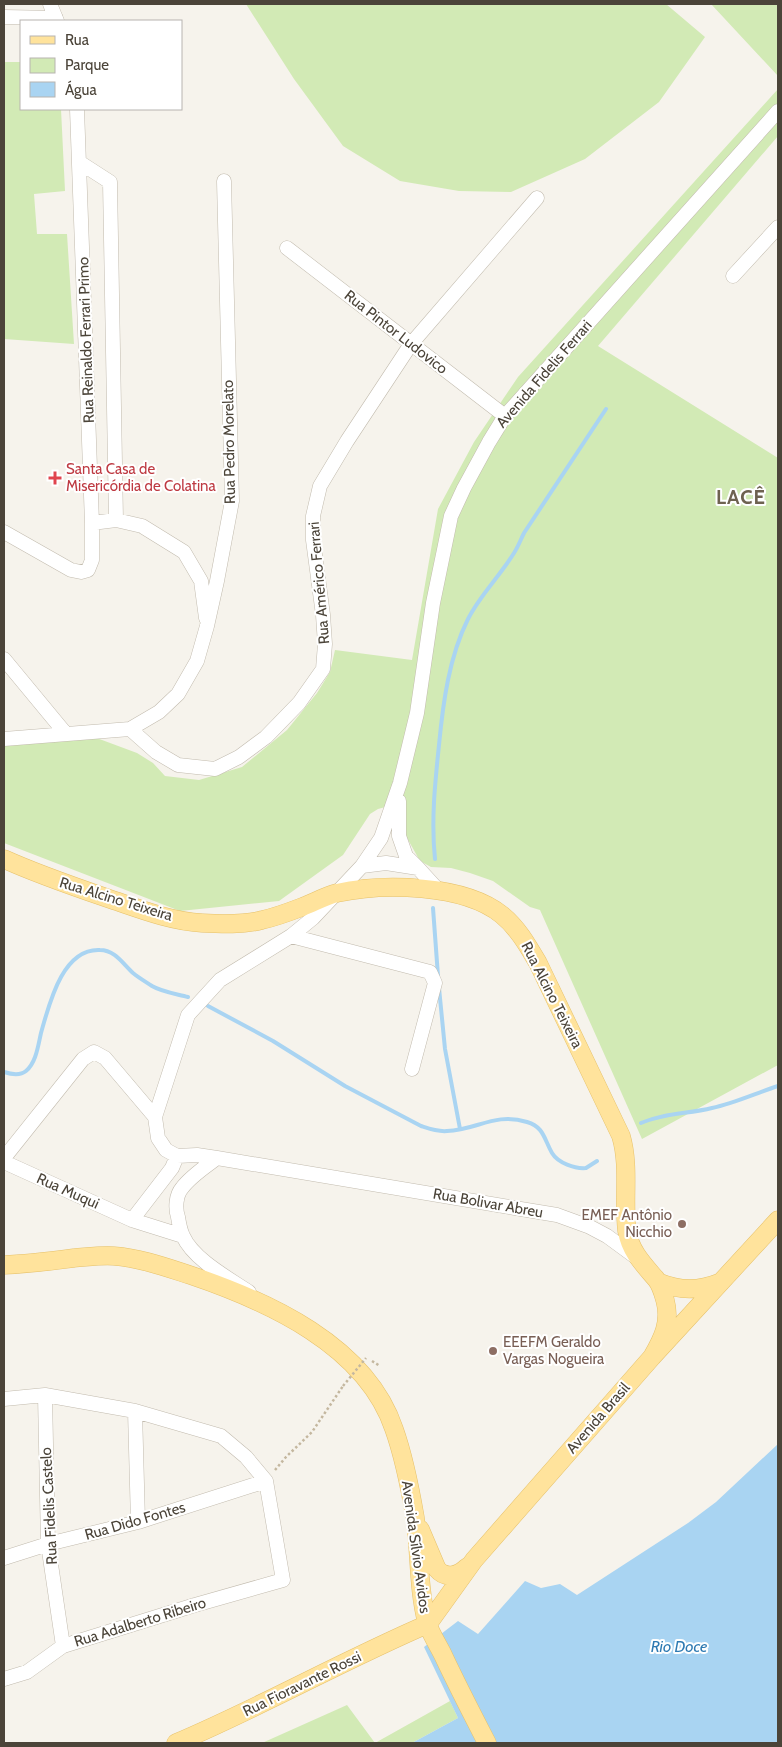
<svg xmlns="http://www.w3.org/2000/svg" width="782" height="1747" font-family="Cabin,sans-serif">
  <rect width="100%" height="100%" fill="#f6f3ec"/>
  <!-- green -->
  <path fill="#d2eab5" d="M246,4H666L705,37L659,102L585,159L511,192L459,191L400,181L343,146L294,79Z
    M711,4H778V76Z
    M4,62H21V109H61L65,191L34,194L37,234H67L74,344L4,339Z
    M778,89V136L598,346L778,458V1065L642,1139L540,910L530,907L493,881L470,873L451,868L431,867L420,861L389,806L378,809L370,814L343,855L279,901L180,911L4,843V745L94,737L137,753L153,763L165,776L199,780L242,767L287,730L317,693L330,672L335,650L412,660L438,509L474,442L518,377Z
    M450,1701L458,1718L412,1743H262L347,1705L375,1743Z"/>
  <!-- water -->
  <path fill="#a9d4f2" d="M778,1444V1743H412L458,1718L424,1647L458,1621L478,1634L525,1581L541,1588L560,1584L577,1595L688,1523L716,1502Z"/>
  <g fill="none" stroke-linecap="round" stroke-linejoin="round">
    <!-- stream -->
    <path stroke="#a9d4f2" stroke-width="4" d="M435,859C431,821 435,783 439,745C443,703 449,657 468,619C480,595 500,576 514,553C518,547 521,539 524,533L606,409
      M433,908L438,976
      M439,988L445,1049L460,1129
      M208,1006L273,1041L345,1086L421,1126C430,1129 438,1132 447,1131C477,1130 495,1112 527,1122C544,1127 544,1139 552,1153C558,1163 575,1169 586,1168L597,1161
      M4,1072C10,1074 20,1076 26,1071C36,1063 38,1046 41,1033C49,1005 62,948 100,950C115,950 123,964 133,973C139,978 146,982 152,986C162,992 177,994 188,997
      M641,1123C664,1113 688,1114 712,1108C735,1103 756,1093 778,1086"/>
    <!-- minor casing -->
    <g stroke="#c2bbae" stroke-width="15">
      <path id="minor" d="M50,4L57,21
        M4,17L56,18
        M79,162L110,182L116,520
        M287,248L505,416
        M733,276L778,227
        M92,523L116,520L142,526L184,552L201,581L206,618
        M4,532L71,570L81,572L88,570L92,560V523L77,109
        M4,659L66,734
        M130,729L159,712L178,694L197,661L207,626L217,581L232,501L224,181
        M4,739L130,729L156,752L178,765L215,769L239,757L266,737L299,703L323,669L325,644L323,615L313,540V516L320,486L347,441L411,344L537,198
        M399,801V836L406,856L418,868
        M362,866L381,838L400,783L417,713L433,603L451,516L464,488L489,442L505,416L778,111
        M291,936L430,972L435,983L412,1069
        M155,1117L188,1015L220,980L291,936L313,918L362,866L386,863L418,868L439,891
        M4,1158L83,1059L94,1052L105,1058L155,1117L158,1138L166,1150L177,1156L197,1155L217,1158L557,1215L590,1227L607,1236L637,1258
        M217,1158C205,1167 191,1176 182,1188C176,1195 175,1208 178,1217C179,1223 180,1230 183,1236C193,1259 228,1278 249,1292
        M4,1162L132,1220L183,1236
        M132,1220L172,1168L177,1156
        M45,1395L48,1544L63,1646
        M4,1399L45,1395L135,1411L221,1436L246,1457L266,1481L283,1580L195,1605L63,1646L27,1672L4,1679
        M135,1411L138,1522
        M4,1558L48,1544L138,1522L266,1481"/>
    </g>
    <!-- major casing -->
    <g stroke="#e6c16a" stroke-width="19">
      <path id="major" d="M4,859C37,874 72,886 107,898C137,908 169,921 202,923C221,924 244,925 262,920C276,917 289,912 302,907C313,903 325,896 337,893C383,883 464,884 502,915C518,928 528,946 538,963L621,1136C630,1167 623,1199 627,1231C630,1251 644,1265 656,1279C661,1285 663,1293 665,1300C671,1322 663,1338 652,1357
        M4,1265C27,1264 51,1261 74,1258C88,1257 101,1255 114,1256C140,1258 165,1267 190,1275C267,1301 366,1345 394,1429C404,1457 410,1488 415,1517C420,1552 418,1589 427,1623C431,1634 438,1645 443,1655C457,1685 472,1714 487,1743
        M658,1282C680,1291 699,1291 721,1282
        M420,1529L437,1569C446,1580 459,1575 467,1567
        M428,1624L474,1560L652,1357L778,1220
        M176,1743C261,1707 342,1661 428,1624"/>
    </g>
    <!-- path -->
    <path stroke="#c4b79f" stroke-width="2.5" stroke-dasharray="2.5 2.5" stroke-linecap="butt" d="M372,1361L380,1366
      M275,1470L286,1457L312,1432L343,1386"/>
    <!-- minor -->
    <use href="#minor" stroke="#fff" stroke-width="14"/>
    <!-- major -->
    <use href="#major" stroke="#ffe39c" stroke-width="18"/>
    <!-- path-bridge -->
    <path stroke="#c4b79f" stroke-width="2.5" stroke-dasharray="2.5 2.5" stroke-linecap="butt" d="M343,1386L366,1358"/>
  </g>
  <!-- markers -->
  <path fill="#e0444e" stroke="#fff" stroke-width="2" d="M52.5 470.5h5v5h5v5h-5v5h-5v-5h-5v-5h5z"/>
  <g fill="#8d6e63" stroke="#fff" stroke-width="2">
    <circle cx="682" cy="1224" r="5"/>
    <circle cx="493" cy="1351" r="5"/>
  </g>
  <g text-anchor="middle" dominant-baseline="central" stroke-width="4" stroke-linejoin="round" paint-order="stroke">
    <!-- street labels -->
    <g font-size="15" fill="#4b4439" stroke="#fff">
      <text transform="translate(396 332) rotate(38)">Rua Pintor Ludovico</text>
      <text transform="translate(86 340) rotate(-92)">Rua Reinaldo Ferrari Primo</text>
      <text transform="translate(544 374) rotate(-49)">Avenida Fidelis Ferrari</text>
      <text transform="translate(229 442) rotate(-91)">Rua Pedro Morelato</text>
      <text transform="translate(319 583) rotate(-95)">Rua Américo Ferrari</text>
      <text transform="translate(116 899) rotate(17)">Rua Alcino Teixeira</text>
      <text transform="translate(552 995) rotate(63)">Rua Alcino Teixeira</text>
      <text transform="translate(68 1191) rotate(24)">Rua Muqui</text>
      <text transform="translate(488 1203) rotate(10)">Rua Bolivar Abreu</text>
      <text transform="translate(598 1418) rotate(-49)">Avenida Brasil</text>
      <text transform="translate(49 1506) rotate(-93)">Rua Fidelis Castelo</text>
      <text transform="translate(135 1521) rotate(-16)">Rua Dido Fontes</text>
      <text transform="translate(416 1547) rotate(82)">Avenida Sílvio Avidos</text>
      <text transform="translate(140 1622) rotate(-17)">Rua Adalberto Ribeiro</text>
      <text transform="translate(302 1684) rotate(-26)">Rua Fioravante Rossi</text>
    </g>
    <!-- health labels -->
    <g font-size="15" fill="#be3a42" stroke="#fff" text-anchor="start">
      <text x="66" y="469">Santa Casa de<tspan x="66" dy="17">Misericórdia de Colatina</tspan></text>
    </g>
    <!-- education labels -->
    <g font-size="15" fill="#785e54" stroke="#fff" text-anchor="end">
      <text x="672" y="1215">EMEF Antônio<tspan x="672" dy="17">Nicchio</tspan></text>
      <text x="503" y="1342" text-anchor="start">EEEFM Geraldo<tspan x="503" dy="17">Vargas Nogueira</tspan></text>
    </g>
    <!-- water labels -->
    <g font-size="16" font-style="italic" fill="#2e7ab2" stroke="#fff">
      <text x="679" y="1646">Rio Doce</text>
    </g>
    <!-- district labels -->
    <g font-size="20" font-weight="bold" letter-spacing="1" fill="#6e6250" stroke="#fff">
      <text x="741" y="497">LACÊ</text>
    </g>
  </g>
  <!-- border -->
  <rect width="782" height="1747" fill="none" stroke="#4b4439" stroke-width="10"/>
  <!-- legend -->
  <rect x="20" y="20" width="162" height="90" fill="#ffffff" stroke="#b7b4b0"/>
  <rect x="30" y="36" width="25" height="8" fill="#ffe39c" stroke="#b7b4b0"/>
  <text x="65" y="45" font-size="15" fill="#4b4439">Rua</text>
  <rect x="30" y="58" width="25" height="15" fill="#d2eab5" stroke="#b7b4b0"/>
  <text x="65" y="70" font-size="15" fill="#4b4439">Parque</text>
  <rect x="30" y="82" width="25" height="15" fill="#a9d4f2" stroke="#b7b4b0"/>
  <text x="65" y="95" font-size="15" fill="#4b4439">Água</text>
</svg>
